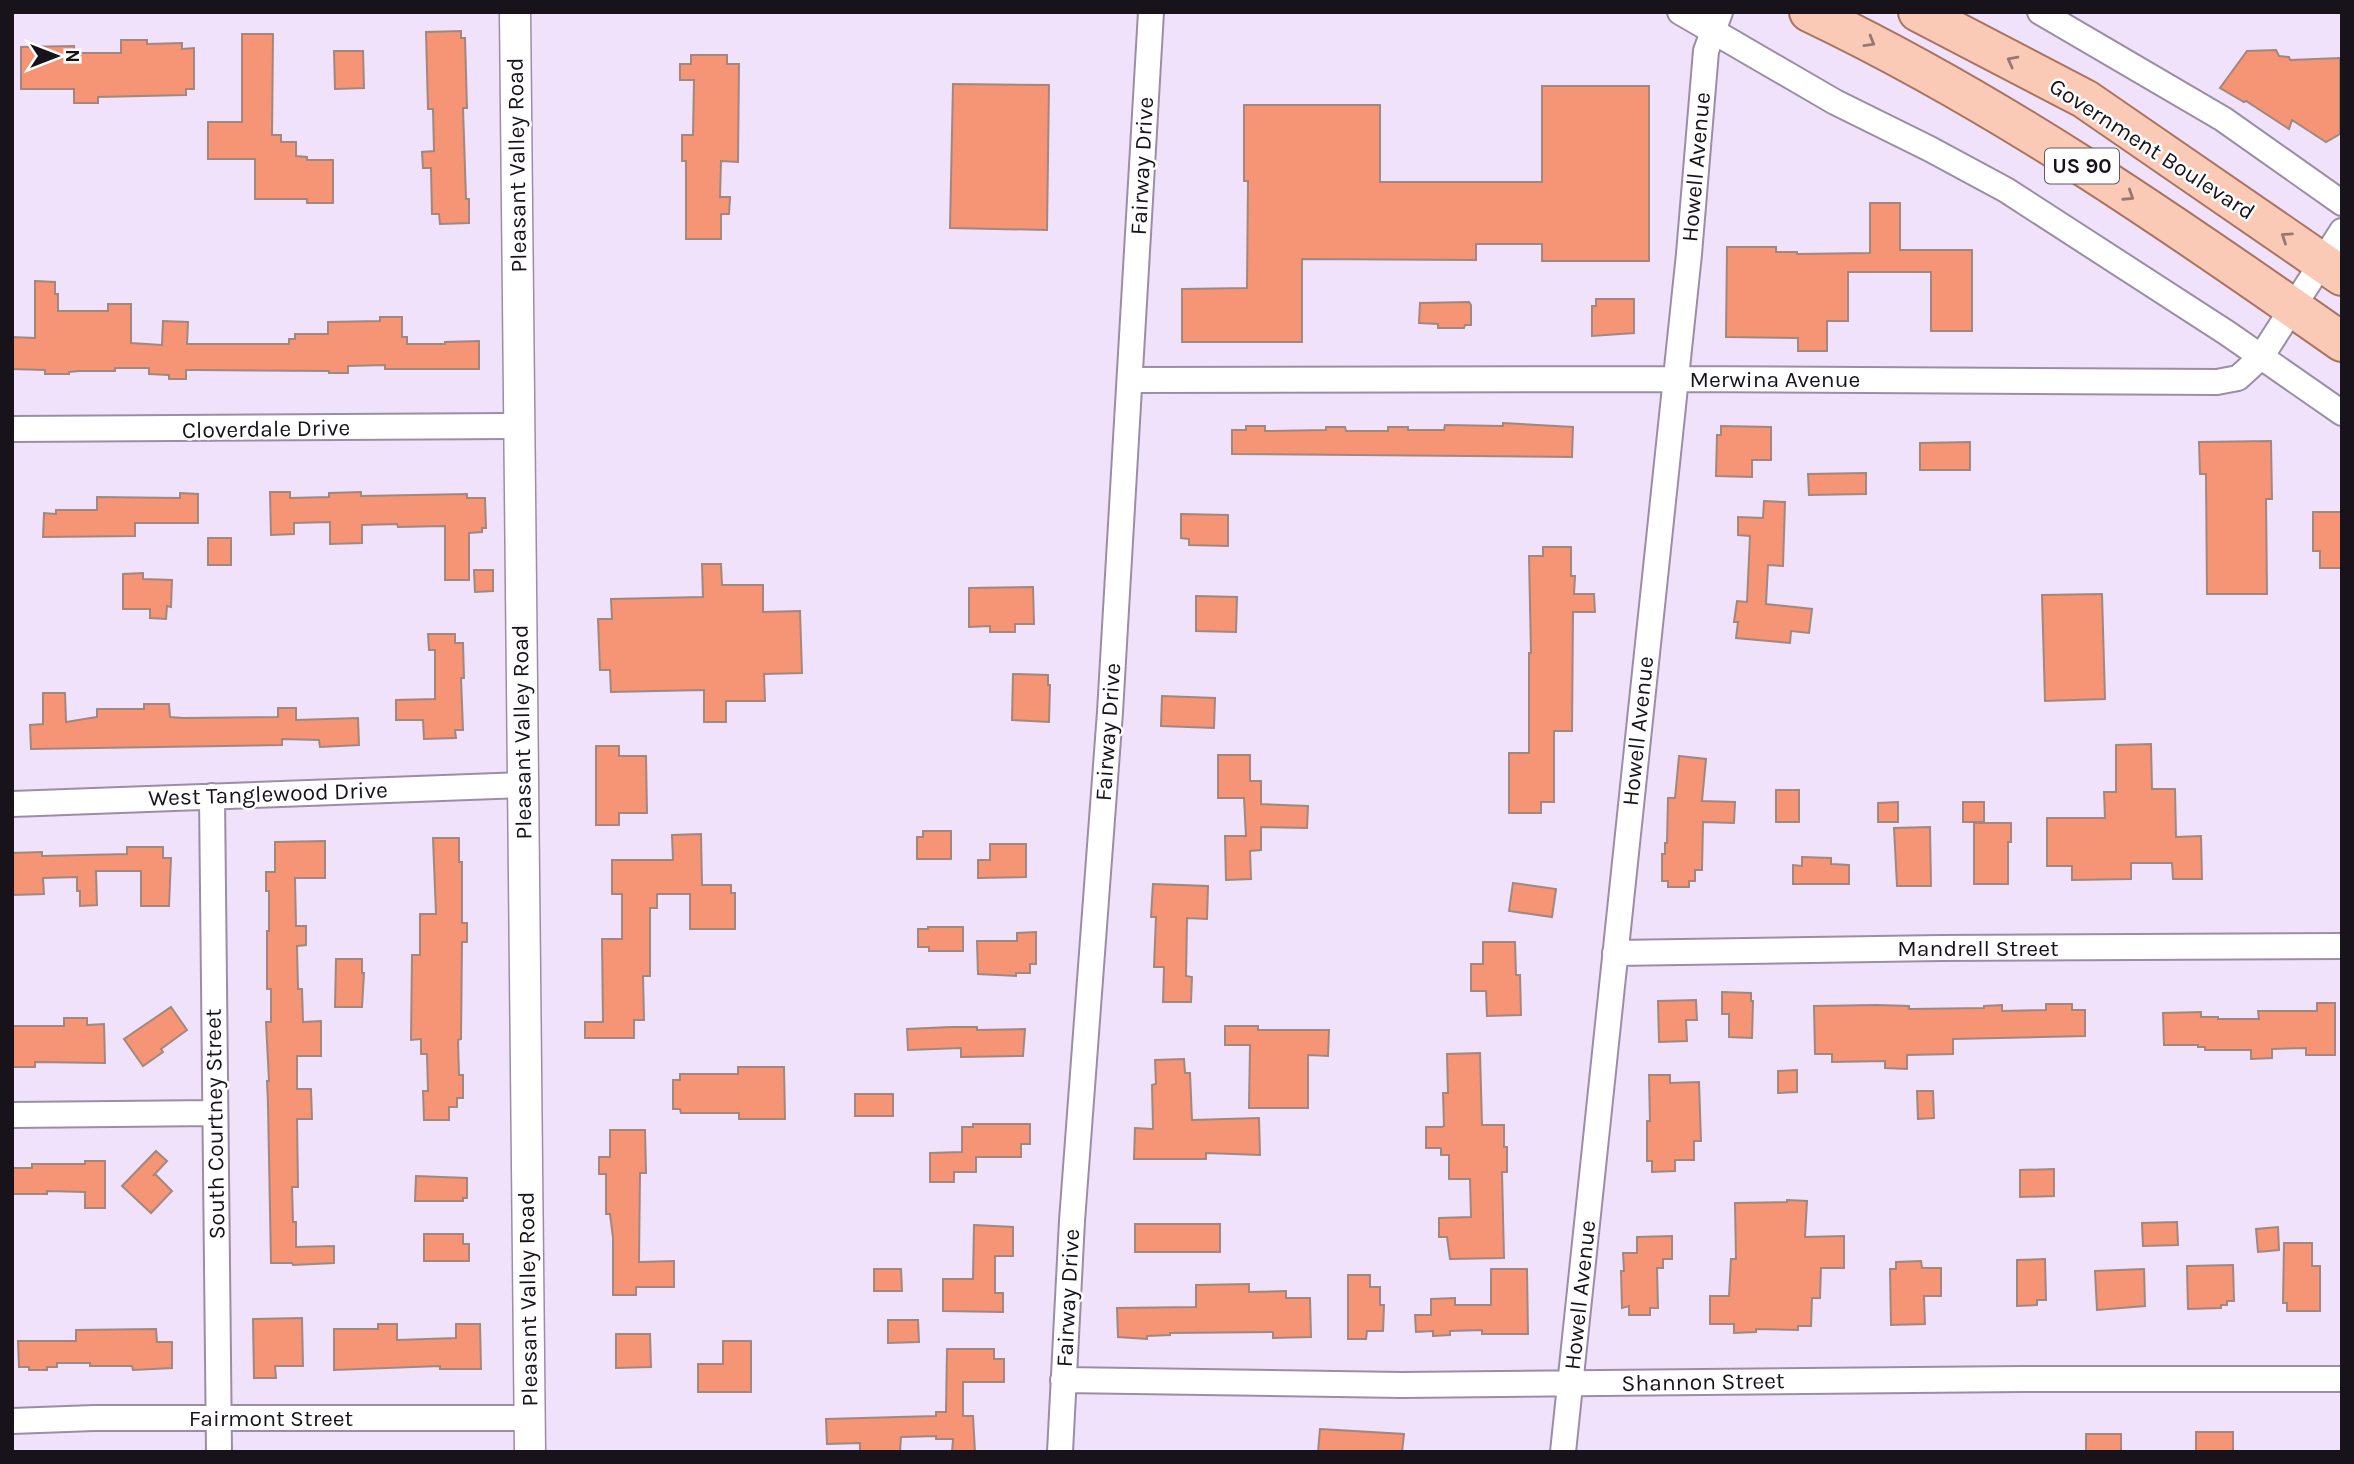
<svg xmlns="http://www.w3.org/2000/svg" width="2354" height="1464" font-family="Karla,sans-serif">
  <rect width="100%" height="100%" fill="#f0e2fa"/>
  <!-- building -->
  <path fill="#f69575" stroke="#a2877f" stroke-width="2" d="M461,31V38H465L467,108H463L466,199H469V223L440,224L439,214H432L431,168H423L422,152L434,151L433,109H428L426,32Z
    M242,34H273L272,135H281V142H296V156L307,157V160H333V203H307V199H255V159H208V122H242Z
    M121,40H147V44L182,43V49L194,48V89H186V95L98,97V103H74V89H21V47L74,46L75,53H121Z
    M2276,50L2279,56L2289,57L2290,60L2340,58V134L2326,142L2292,120L2289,129L2246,101L2244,102L2220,88L2247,51Z
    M334,51H363L364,88L335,89Z
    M691,55H727V64H739L738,162L721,161L720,197H730L729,214H721V239H686V161H682V135H693L694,80H680V64H691Z
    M953,84L1049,85L1047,230L950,228Z
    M1542,86H1649V261H1542V244H1476V260L1302,259V342H1182V289L1247,288L1248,181H1244V105H1380V182H1542Z
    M1870,203H1900V250H1972V331H1931V272H1848V321H1827V351H1798V338L1726,337L1727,247H1776V252H1797V254L1870,253Z
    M35,281L55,282V294H58V311H108V304H131V343L162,345L163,321L188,322L187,344H289V339H295V334H328V322L380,321V317H402V337H407V344H445V342L479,341V369H385V365L348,366V373H329V371L195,370H186V379H169V375L149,374V368H115V371H79L69,372V374H45V370L12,369V337L35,338Z
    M1596,299H1634V333L1592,336V306H1596Z
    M1469,302L1471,305V325H1465L1464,328H1438V324L1419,323L1420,303Z
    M1503,423L1573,427L1572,457L1232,454V430H1246V426H1265V431L1326,430V427H1345L1346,431H1388V427H1408V430H1444L1445,425L1503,426Z
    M1721,426L1771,427V460H1752V477L1716,476L1717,435H1721Z
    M2271,441L2272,499H2266L2267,594H2207L2206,474H2200L2199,442Z
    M1970,442V470H1920V443Z
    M1866,473V494L1809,495L1808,474Z
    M270,492H290V498L329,497V493L361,492V496L467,494V498H485L486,528H482V532L469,533V580H445V526L398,527L397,524L362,525V543L330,544V522L294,523V534L271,535Z
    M180,493L198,494V523H135V536L43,537L44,513L56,514V510H97V497L180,498Z
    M1764,501L1785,502L1783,566L1768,565L1766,604L1812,609L1809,633L1791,631L1790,643L1736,638L1738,622H1734L1737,601L1747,602L1750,536L1738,535V517L1763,518Z
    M2313,512H2342V568H2320V551H2313Z
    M1181,514L1228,515V546L1189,545V539L1181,538Z
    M208,538H231V565H208Z
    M1543,547H1571V576H1575L1574,594H1594L1595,612H1573L1572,731H1554V802H1541V813H1509V753H1529V653H1531L1529,556H1543Z
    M702,564H721L722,585H763V612L800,611L802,673L764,674L765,701H726V722H704V690L611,692L610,670H600L598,619H612L611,599L703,597Z
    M474,570H493V591L475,592Z
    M143,573V579L172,580L171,607L167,606L166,619L150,618V609H123V574Z
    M1033,587L1034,624H1015V632H990V626L969,627V588Z
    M2102,594L2105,699L2045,701L2042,595Z
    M1196,596L1237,597L1236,632L1196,631Z
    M428,634H455V643H463L464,678H461L463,730H455L456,738L424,739L423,720H396V700L435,699V650H429Z
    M1013,674L1048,675V685H1050L1049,722L1012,720Z
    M43,693H65L66,722L97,717V709H144V704H169L170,717L183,718L278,717V708H296V720L358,718L359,745L320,747L319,740L282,739V745L31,749L30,725L43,724Z
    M1162,696L1215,698L1214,728L1161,726Z
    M2151,744L2152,789H2175L2176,837L2201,836L2202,879H2173L2172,863H2131V879L2072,880V866H2047V818H2105L2104,792H2116V745Z
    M596,746H619V756H646L647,813H619V825H596Z
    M1218,755H1250V781H1261V804L1308,806L1307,828L1261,827V850L1250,851L1251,879L1226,880L1225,836H1246L1244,798H1218Z
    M1679,756L1706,759L1702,801L1735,802L1734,823L1703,822L1702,870H1695V881H1689V887H1668V881H1662V854H1665V843H1667L1668,798H1675Z
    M1776,790H1799V822H1776Z
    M1898,802V822H1878V803Z
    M1963,802H1984V822H1963Z
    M1974,823H2011V842H2008V884H1974Z
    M1930,827L1931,886H1897L1894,828Z
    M923,831H951V859H917V837H923Z
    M701,834L702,885H731V893H735V929H690V894H657V908H650V976H643L644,1020H634V1038H585V1022H603L602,939H622V894H612V860H673L672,835Z
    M433,838H459V862H462V923H467V942H462L461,1039L458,1040L459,1075H463V1098H457V1107H449V1120H424L423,1091H428L427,1054H421V1039L411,1040L412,955H420V914H436Z
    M325,841V878H295L296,926H306V945L297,946L298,989H302L303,1022L321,1021V1056H297V1089H311L312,1119H297L298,1187H292L293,1222H296V1247L334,1246V1263L293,1265L292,1263H271L268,1104L267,1081H269L266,1022H271V989H267V931H269V891H266V872H275V842Z
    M990,844H1026V877L978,878V860H990Z
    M127,847H163V858H171L169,906H141V871H96L97,905L80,906V891H77V877L43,878L44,894L12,895V853L42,852V856L127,854Z
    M1802,857L1831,858V864L1849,865V884H1793V865L1802,866Z
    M1513,883L1556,889L1552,917L1509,911Z
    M1153,884L1208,886L1207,919L1187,918L1186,976L1192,977L1191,1002H1163L1164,967H1154L1156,917H1151Z
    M928,927H963V951H929V947H918V929H928Z
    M1036,932V964H1030V973H1016V976L978,974L977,941H1017V933Z
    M1483,942H1515L1516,975H1520L1521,1015L1487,1016L1486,991H1471V964H1483Z
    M336,959H362V973H364L362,1007H335Z
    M1722,992L1751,993V1001H1753L1752,1038L1729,1037V1014H1722Z
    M1696,1000L1697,1020H1686L1687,1041L1659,1042L1658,1001Z
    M2317,1003H2335V1055H2306V1048L2272,1049V1058L2251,1059V1050H2205V1047H2198V1045H2164L2163,1013L2201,1012V1017H2218V1019H2259L2258,1011H2317Z
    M2046,1004H2072V1010H2085V1036L1953,1039V1054L1907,1055V1069L1885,1068V1061L1832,1062V1054H1815L1814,1006L1877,1005L1909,1006V1009L1984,1008V1006L2002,1005V1011L2046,1010Z
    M171,1007L187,1030L161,1049L163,1052L143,1066L124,1039Z
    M64,1018H87V1025L104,1024L105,1063L35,1062V1067H12V1026H64Z
    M1225,1026H1258V1030H1329L1328,1056L1308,1055V1108H1249L1250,1045H1225Z
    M951,1027H977V1030L1025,1029L1023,1056L961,1057V1048L908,1050L907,1029Z
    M1480,1053L1482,1125H1504V1147H1507V1172H1502L1504,1258L1450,1259L1447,1237H1439V1218L1471,1217L1470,1179H1449V1155H1441V1148H1426V1127H1442L1444,1126L1443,1093H1448L1447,1054Z
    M1184,1059L1185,1073H1190L1192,1120L1259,1118L1260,1155L1206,1153V1159H1134L1135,1128L1153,1129L1152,1085L1156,1084L1155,1060Z
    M738,1067H784L785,1119H739V1113H681L680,1109H673V1080H680V1074H738Z
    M1797,1070V1092L1778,1093V1071Z
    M1649,1075H1670V1083L1699,1082L1701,1141H1694V1160H1675V1171L1652,1172V1161H1647V1121H1650Z
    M1917,1091H1933L1934,1118L1918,1119Z
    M855,1094H893V1116H855Z
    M973,1124H1030V1144H1021V1157H976V1172H954V1182H930V1153L962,1152V1127H973Z
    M610,1130H645L646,1173H640L639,1262L674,1261V1287H636V1295H613V1238L610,1214H606V1174H599V1157H610Z
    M156,1151L167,1161L153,1176L155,1174L172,1191L151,1213L122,1186Z
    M85,1161H105V1208H85V1192L47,1191V1194H12V1168H32V1164H85Z
    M2054,1169V1196L2020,1197V1170Z
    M416,1176L467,1178V1198H463V1201H415Z
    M1787,1200L1807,1201L1805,1237L1844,1236V1268H1821L1820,1298H1812L1811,1326H1798V1330L1756,1329V1332L1734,1333V1324H1710V1296H1729L1731,1259H1736L1735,1203L1787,1202Z
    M2177,1222L2178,1245L2143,1246L2142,1223Z
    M1135,1224H1220V1252H1135Z
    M974,1225L1013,1227V1256H995V1293H1003V1312L943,1311V1279H973Z
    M2278,1227L2279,1250L2258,1252L2256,1229Z
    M424,1234H463V1244H469V1261H424Z
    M1672,1236V1259H1663V1268H1657L1658,1308H1650V1315H1629V1306L1622,1308L1621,1271H1624L1623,1253H1637V1237Z
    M2284,1243H2312V1266H2320V1311H2287V1303H2283Z
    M2045,1259L2046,1300H2037V1305L2017,1306V1260Z
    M1921,1261L1922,1268H1941V1296H1924L1925,1324L1891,1325L1890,1269H1896V1262Z
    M2233,1265L2234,1301H2227V1305H2221V1308L2188,1309L2187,1266Z
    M874,1269H901L902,1291H874Z
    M1491,1269H1527L1528,1334H1482V1330L1450,1331V1335L1433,1336V1331L1416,1332L1415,1315H1431V1299L1455,1298V1305H1491Z
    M2144,1269L2145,1306L2097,1310L2095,1271Z
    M1348,1275H1370V1287H1380V1305H1384L1383,1331H1367L1366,1339H1348Z
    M1249,1284V1292L1286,1291V1298H1310L1311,1337L1273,1338V1332L1170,1333V1335L1147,1336V1339L1118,1337L1117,1308L1196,1307V1285Z
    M302,1318L303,1366H275L276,1378H254L253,1319Z
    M888,1320H918L919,1342L888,1343Z
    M378,1324H397V1340L456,1338V1324H480L481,1369H440V1366L334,1370V1329H378Z
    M156,1329L157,1342H172V1368L133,1370L132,1366H90V1363H57V1367H47V1370H29V1367H19L18,1341H76V1330Z
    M616,1334H650L651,1367L616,1368Z
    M723,1341H751V1392H698V1364H723Z
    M947,1349H994V1359H1004V1382H963V1416H973L975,1452H952L953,1439H936V1436L901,1437L900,1452H860V1443L827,1444L826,1419L936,1416V1412H946Z
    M1320,1429L1404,1434L1402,1452H1318Z
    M2196,1432H2233V1452H2196Z
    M2086,1434H2121V1452H2086Z"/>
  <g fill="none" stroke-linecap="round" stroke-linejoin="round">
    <!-- minor casing -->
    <g stroke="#9b8ea4" stroke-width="28">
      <path id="minor" d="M1680,12L1835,102L1930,149L2006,190L2227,333L2342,413
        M2040,12L2223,119L2342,203
        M1130,380L1675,379L2217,382L2238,378L2261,357L2342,231
        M12,429L519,426
        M212,796L219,1452
        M12,804L523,785
        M1615,953L1941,948L2342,946
        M12,1115L215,1113
        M1063,1380L1402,1385L2022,1379H2342
        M12,1421L94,1418H529
        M1060,1452L1072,1221L1110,712L1151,12
        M1563,1452L1689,254L1706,51L1720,12"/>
    </g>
    <!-- tertiary casing -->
    <g stroke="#9b8ea4" stroke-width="33">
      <path id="tertiary" d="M515,12L530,1452"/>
    </g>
    <!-- primary casing -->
    <g stroke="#aa7360" stroke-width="42">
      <path id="primary" d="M1809,12C1998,102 2171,222 2342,342
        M1918,12L2085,99L2342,276"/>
    </g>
    <!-- minor -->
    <use href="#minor" stroke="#fff" stroke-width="24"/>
    <!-- tertiary -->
    <use href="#tertiary" stroke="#fff" stroke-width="30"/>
    <!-- primary -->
    <use href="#primary" stroke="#fbcab6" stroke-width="38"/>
  </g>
  <!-- one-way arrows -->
  <defs><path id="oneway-chevron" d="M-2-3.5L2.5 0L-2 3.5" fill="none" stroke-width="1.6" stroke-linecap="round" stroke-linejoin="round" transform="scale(1.75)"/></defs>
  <g stroke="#957870">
    <use href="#oneway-chevron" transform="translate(1870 42) rotate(30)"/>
    <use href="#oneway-chevron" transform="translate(2012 61) rotate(-152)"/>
    <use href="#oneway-chevron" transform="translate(2129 196) rotate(33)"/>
    <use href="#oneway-chevron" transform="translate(2286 237) rotate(-146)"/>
  </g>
  <g text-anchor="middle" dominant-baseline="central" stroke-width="5" stroke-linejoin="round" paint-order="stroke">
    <!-- shield labels -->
    <rect fill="#fff" stroke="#5d5a5f" stroke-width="2" x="2045" y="148.5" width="74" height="35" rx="5"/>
    <g font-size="21" font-weight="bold" fill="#18131b">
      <text x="2082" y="166">US 90</text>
    </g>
    <!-- street labels -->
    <g font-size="23" fill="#18131b" stroke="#fff">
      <text transform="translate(2152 149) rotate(33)">Government Boulevard</text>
      <text transform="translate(517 165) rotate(-91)">Pleasant Valley Road</text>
      <text transform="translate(1142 166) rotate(-87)">Fairway Drive</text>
      <text transform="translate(1696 167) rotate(-85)">Howell Avenue</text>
      <text x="1775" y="379">Merwina Avenue</text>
      <text transform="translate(266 429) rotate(-1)">Cloverdale Drive</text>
      <text transform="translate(1638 731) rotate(-84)">Howell Avenue</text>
      <text transform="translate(522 732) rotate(-91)">Pleasant Valley Road</text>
      <text transform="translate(1108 732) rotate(-86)">Fairway Drive</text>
      <text transform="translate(268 794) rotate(-2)">West Tanglewood Drive</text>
      <text x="1978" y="948">Mandrell Street</text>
      <text transform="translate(215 1124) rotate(-91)">South Courtney Street</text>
      <text transform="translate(1580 1295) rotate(-84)">Howell Avenue</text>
      <text transform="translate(1068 1298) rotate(-87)">Fairway Drive</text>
      <text transform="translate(528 1299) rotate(-91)">Pleasant Valley Road</text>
      <text transform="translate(1703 1382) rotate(-1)">Shannon Street</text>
      <text x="271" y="1418">Fairmont Street</text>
    </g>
  </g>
  <!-- border -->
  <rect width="2354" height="1464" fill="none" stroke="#18131b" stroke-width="28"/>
  <!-- north arrow -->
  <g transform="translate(56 56) rotate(90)" stroke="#ffffff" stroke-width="5" paint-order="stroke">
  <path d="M0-5L12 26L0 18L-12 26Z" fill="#18131b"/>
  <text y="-10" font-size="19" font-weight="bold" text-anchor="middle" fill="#18131b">N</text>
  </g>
</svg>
